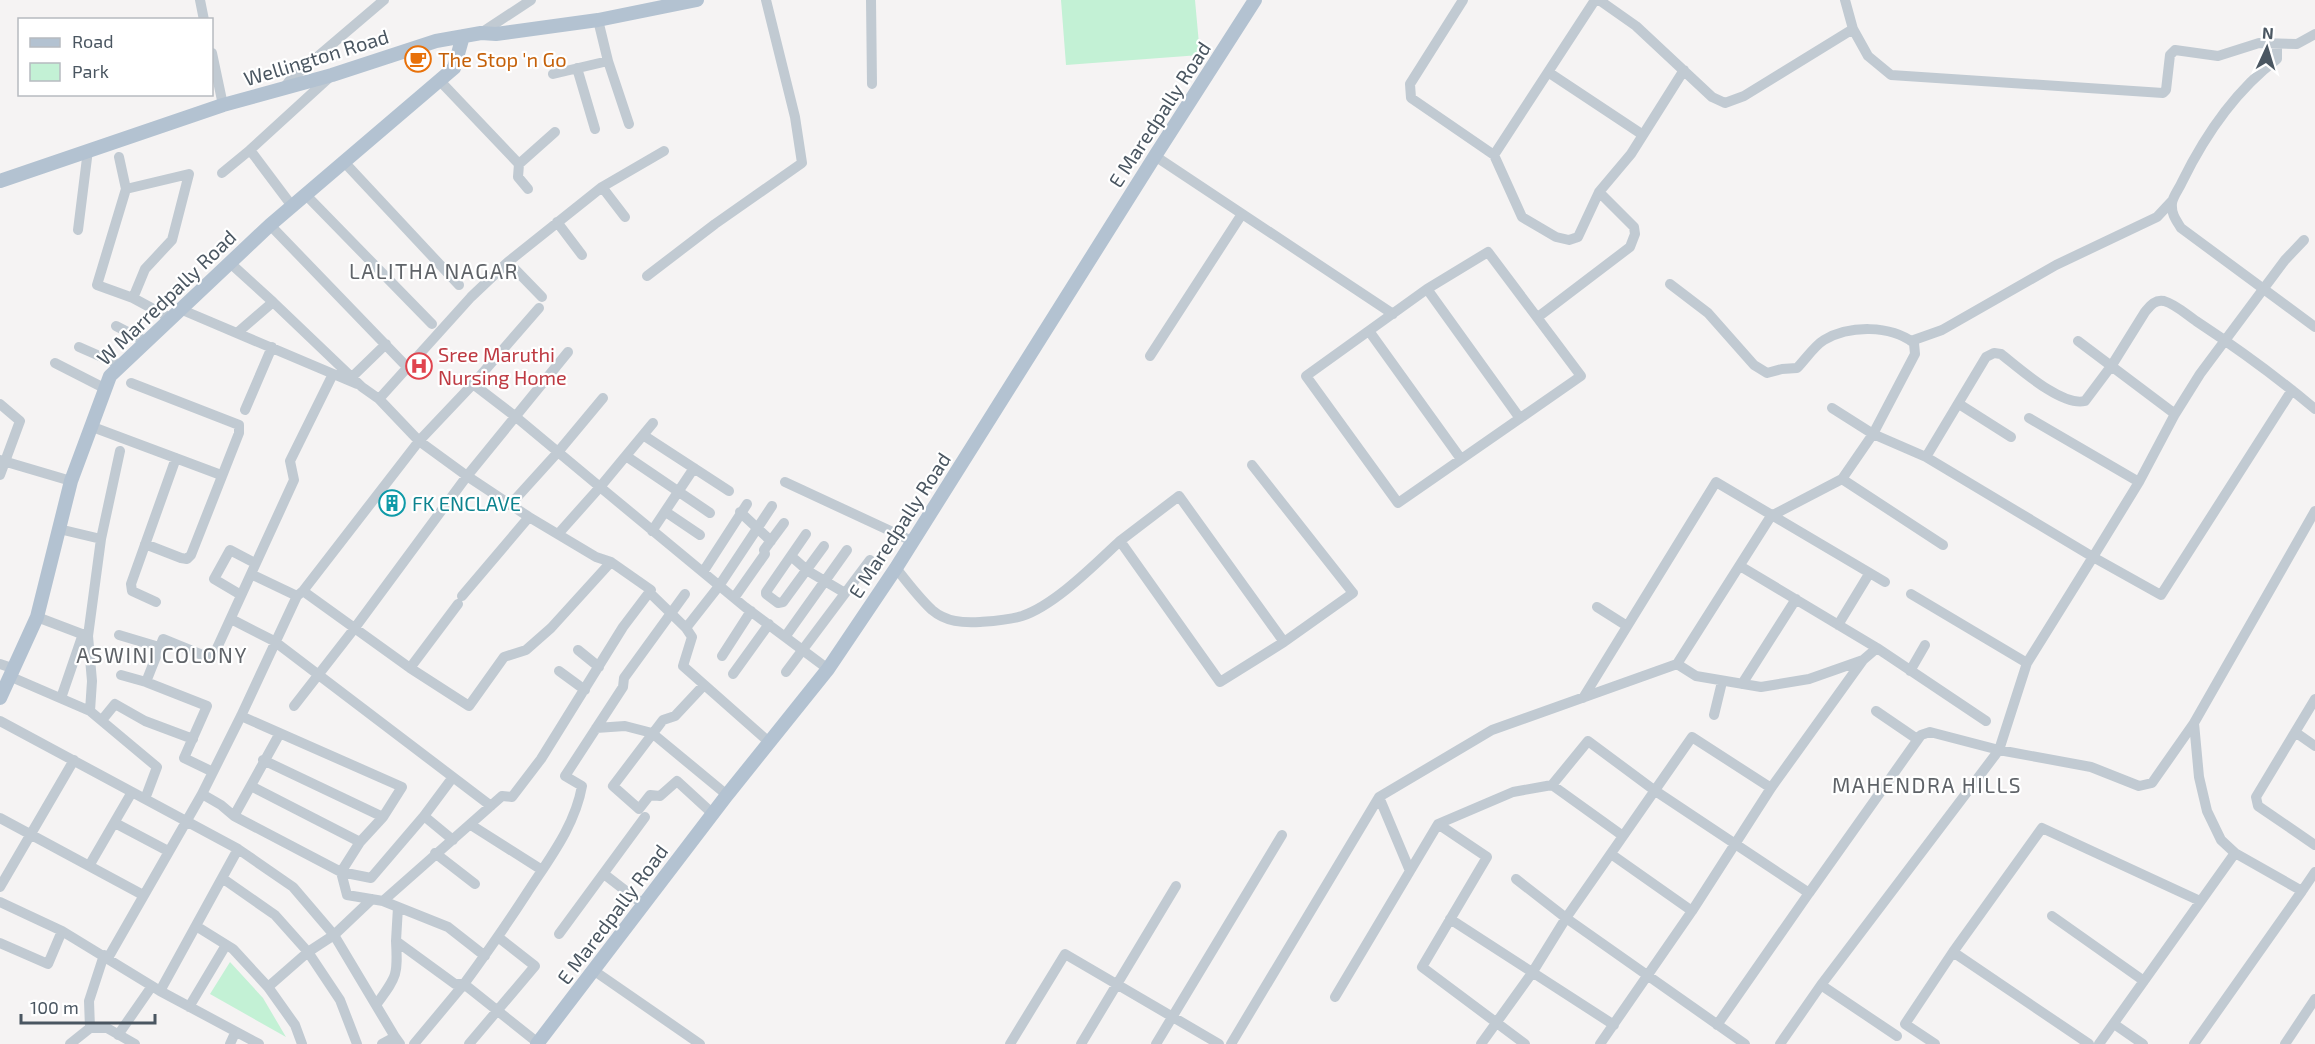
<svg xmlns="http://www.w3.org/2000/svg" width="2315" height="1044" font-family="'Exo 2',sans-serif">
  <rect width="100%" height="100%" fill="#f5f3f3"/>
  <!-- green -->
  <path fill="#c3f1d5" d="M1061,0H1195L1200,55L1066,65Z
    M230,962L263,998L286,1037L210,994Z"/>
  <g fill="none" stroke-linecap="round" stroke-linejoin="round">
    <!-- minor -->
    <path stroke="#c1cad2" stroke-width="10" d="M200,0L204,20
      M871,0L872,84
      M1463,0L1410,84L1411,98L1494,155
      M1595,0L1494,155L1522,217L1556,237L1569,240L1578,237L1599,192L1631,154L1684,70
      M1599,0L1636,26L1712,97L1725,103L1744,96L1853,29L1845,0
      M598,20L608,61L629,124
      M1853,29L1868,56L1891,75L2163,93L2166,90L2170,55L2175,50L2218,56L2259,43L2297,44L2315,34
      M481,33L531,0
      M2277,44V59C2235,91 2205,135 2182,182C2179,189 2173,196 2172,203C2171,214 2176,220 2181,228L2315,327
      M212,53L223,105
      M577,68L595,129
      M1548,72L1643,135
      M553,74L608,61
      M440,81L519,164L518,177L528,189
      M284,88L290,80L384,0
      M250,150L332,75
      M1155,156L1393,314
      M119,157L126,189L97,285L133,298L170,318
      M345,163L459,285
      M519,164L555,132
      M222,173L250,150L292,206
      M602,187L625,217
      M126,189L189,174L172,240L145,269L133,298
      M306,195L432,324
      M557,222L582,255
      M270,225L408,368
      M78,230L88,150
      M1488,252L1581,376L1398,503L1306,376L1427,289Z
      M229,262L273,302L237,333
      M508,262L542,297
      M647,276L715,224L802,163L795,117L766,0
      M1427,289L1519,417
      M273,302L362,387L379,399L471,297L508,262L602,187L664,151
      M539,308L473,384L516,417L600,487L559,533
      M180,309L357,384
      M1538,317L1630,247L1635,234L1634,227L1599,192
      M116,326L145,341
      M1369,331L1461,459
      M1911,341L1942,330L2056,265L2157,217L2172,201
      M2078,341L2175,414
      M79,347L120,365
      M1150,356L1242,214
      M55,363L104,388
      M352,377L386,344
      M131,383L239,425V433L191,555L187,559L181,558L145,544
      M2292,390L2161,595L2093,557L2139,482L2175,414L2200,374L2285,260L2304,240
      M379,399L419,441L467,476L529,517L596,557L611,562L651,590L623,627L541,759L512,797L502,796L383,901
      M0,404L20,421L0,475
      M1959,404L2011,437
      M1832,408L1873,434L1926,457L2093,557L2027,663L1911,594
      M245,410L272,347
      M2029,418L2139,482
      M653,423L600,487L745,607L828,669
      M90,426L221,475
      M643,435L729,491
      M120,451L101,539L88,636L92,681L90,711L157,767L145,799
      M626,456L710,513
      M1926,457L1986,357L1994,353L2001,354C2019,368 2062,407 2085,401L2112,365L2145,312C2150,306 2155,299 2164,301C2175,304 2186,314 2196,321C2237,348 2277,377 2315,409
      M0,460L71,481
      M1842,479L1943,545
      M785,482L912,541
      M510,505L558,452L603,398
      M666,512L700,535
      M740,512L771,541
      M59,529L101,539
      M652,531L694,468
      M806,534L766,592V594L778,603L783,602L824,546
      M1120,541L1179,496L1284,642
      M791,556L808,571L845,593
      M1740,566L1877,648L1986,721
      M896,568C907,582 919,598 932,610C946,622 963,623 980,622C993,621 1009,620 1022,616C1055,605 1094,565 1120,541L1220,682L1284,642L1353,593L1252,465
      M703,572L747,504
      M303,591L410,668
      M649,592L686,628L692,637L683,666L770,743
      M241,595L214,579L230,550L255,563
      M297,596L303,591L419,441L473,384
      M462,596L529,517
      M734,598L765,554L764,550L784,523
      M156,602L132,591L131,584L176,458
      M458,604L410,668L469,706L504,657L526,650L551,628L611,562
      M1597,607L1627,626
      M37,617L87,636
      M231,619L274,641L491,806
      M1838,625L1869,574
      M686,628L719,586L772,506
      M119,635L159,647
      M785,637L847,550
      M578,650L599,667
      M722,656L751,611
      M0,664L12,668
      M1677,664L1696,676L1761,687L1809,679L1863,660L1877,648
      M559,671L585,690
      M1910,671L1925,645
      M786,672L870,560
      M733,674L769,624
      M121,675L146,682L163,639L212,659L294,480L290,461L333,374
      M9,676L90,711
      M146,682L207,706L184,758L213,772
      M1742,684L1796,599
      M704,685L675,716L663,720L613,786L639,809L650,795L660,796L677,781L713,814
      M61,698L83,634
      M1583,698L1716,482L1885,582
      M2315,699L2256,797L2258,806L2315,845
      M294,706L354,629L467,476L568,352
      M1876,711L1917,739
      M1714,715L1722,682
      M241,716L402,787L383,817L360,842L341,872L347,895L383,901L398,907L396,941
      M102,720L115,704L145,721L193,739
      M0,721L238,849L293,887L334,935L395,1037
      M596,728L625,726L652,733L727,795
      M2295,732L2315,746
      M263,760L383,817
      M1552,785L1623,836
      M251,786L360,842
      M202,794L221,805L234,816L341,872L371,878L424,816L453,777
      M1379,797L1492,730L1677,664L1771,516L1842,479L1873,434L1915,354L1914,343C1890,325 1850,325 1824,340C1814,346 1805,360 1797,368L1782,369L1767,373L1754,365L1708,313L1670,284
      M234,816L280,733
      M424,816L453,840
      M0,818L143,895
      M115,823L168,851
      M1438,824L1513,792L1552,785L1588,741L1654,790L1809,893L1717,1025
      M471,825L542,870
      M435,853L475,884
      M2235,853L2302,891L2315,872
      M1611,854L1692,911
      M89,866L132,792
      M604,874L644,905
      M222,878L275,915L308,952L340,1000L357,1044
      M1516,879L1566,918L1745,1044
      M0,887L74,760
      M1809,893L1921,735L1930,732L1999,750L2091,767L2139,786L2152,783L2194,723
      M0,902L62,931L152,986L118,1035
      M398,907L448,927L485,956
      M2052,916L2144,981
      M1450,919L1614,1025
      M196,926L233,949L268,987L295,1025L302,1044
      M559,934L645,817
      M0,943L48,964L62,931
      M1953,952L2042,828L2200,901
      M108,958L202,794L241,716L297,596L251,574
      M593,970L700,1044
      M1821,985L1897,1036
      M152,986L160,991L238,849
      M268,987L308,952L334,935L372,899
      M160,991L259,1044
      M1335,997L1410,871
      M376,1005C397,976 398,976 396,941L455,984H464L414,1044
      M189,1007L226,945
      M2114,1024L2143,1044
      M90,1028L89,1001L104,955
      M538,1043L464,984C486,954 507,924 527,893C549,859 575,826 582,786L565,776L623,687L624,678L685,594
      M70,1044L90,1028H107L135,1044
      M230,1044L235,1033
      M382,1044L395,1037L400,1044
      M469,1044L535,966L498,937
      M1010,1044L1065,954L1219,1044
      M1081,1044L1176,886
      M1156,1044L1282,835
      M1231,1044L1379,797L1410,871L1438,824L1487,857L1422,967L1525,1044
      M1481,1044L1532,973L1566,918L1692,737L1771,788
      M1600,1044L1692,911L1771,788L1863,660
      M1780,1044L1821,985L1999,750L2027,663
      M1935,1044L1905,1024L1953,952L2089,1044
      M2099,1044L2235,853L2221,840L2207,811L2199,777L2194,723L2315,511
      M2194,1044L2302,891
      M2285,1044L2315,999"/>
    <!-- major -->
    <path stroke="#b3c2d1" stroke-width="14" d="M0,181L223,105L332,75L436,41L481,33L496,34L598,20L697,0
      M0,698L37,617L71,481L110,376L270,225L454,68L463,36
      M537,1044L727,795L828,669L896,568L1155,156L1255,0"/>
  </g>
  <!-- icons -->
  <defs>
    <g id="cafe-ring" transform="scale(1.35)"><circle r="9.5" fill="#fff" stroke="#e8710a" stroke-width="1.5"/><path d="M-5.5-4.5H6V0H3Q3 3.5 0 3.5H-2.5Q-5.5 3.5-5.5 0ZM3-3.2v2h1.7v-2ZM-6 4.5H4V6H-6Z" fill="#e8710a"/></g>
    <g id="hospital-ring" transform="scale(1.35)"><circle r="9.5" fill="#fff" stroke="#e0444e" stroke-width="1.5"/><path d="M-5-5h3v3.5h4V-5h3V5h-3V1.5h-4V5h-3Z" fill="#e0444e"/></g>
    <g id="building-ring" transform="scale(1.35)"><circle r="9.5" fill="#fff" stroke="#0f9aa8" stroke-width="1.5"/><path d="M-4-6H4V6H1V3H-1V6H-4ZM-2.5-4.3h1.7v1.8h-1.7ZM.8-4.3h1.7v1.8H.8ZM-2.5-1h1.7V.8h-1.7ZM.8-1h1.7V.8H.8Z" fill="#0f9aa8"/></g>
  </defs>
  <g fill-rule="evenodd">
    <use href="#cafe-ring" x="418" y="59"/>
    <use href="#hospital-ring" x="419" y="366"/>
    <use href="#building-ring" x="392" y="503"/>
  </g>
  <g text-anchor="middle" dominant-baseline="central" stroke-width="4.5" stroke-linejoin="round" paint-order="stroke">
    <!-- street labels -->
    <g font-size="20" fill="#4a5661" stroke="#fff">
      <text transform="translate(316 57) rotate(-17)">Wellington Road</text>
      <text transform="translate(1159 114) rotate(-57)">E Maredpally Road</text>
      <text transform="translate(166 297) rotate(-44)">W Marredpally Road</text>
      <text transform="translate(899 525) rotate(-57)">E Maredpally Road</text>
      <text transform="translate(612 914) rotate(-53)">E Maredpally Road</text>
    </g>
    <!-- food labels -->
    <g font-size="20" fill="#c56008" stroke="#fff" text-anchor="start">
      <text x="438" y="59">The Stop 'n Go</text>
    </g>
    <!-- health labels -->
    <g font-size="20" fill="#be3a42" stroke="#fff" text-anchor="start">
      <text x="438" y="354">Sree Maruthi<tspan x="438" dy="23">Nursing Home</tspan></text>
    </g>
    <!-- culture labels -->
    <g font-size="20" fill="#0d838f" stroke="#fff" text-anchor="start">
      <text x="412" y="503">FK ENCLAVE</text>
    </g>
    <!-- neighbourhood labels -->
    <g font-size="21" letter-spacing="1.5" fill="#5f6368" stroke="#fff">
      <text x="434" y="270">LALITHA NAGAR</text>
      <text x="162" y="654">ASWINI COLONY</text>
      <text x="1927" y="784">MAHENDRA HILLS</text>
    </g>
  </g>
  <!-- legend -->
  <rect x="18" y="18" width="195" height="78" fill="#ffffff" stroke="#b7bbc0" stroke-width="1.5"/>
  <rect x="30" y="38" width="30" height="9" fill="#b3c2d1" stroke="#b7bbc0" stroke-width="1.5"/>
  <text x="72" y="48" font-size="18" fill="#4a5661">Road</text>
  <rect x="30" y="63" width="30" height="18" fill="#c3f1d5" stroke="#b7bbc0" stroke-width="1.5"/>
  <text x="72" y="78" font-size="18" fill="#4a5661">Park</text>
  <!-- north arrow -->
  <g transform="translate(2267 48) rotate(4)" stroke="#ffffff" stroke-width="4.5" paint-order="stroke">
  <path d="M0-4.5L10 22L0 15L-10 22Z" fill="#4a5661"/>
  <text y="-9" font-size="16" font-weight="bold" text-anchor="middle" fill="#4a5661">N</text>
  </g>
  <!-- scale -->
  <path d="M21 1014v9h134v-9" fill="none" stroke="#4a5661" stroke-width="3"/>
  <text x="30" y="1014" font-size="18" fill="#4a5661" stroke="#ffffff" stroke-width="4.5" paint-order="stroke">100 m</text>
</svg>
